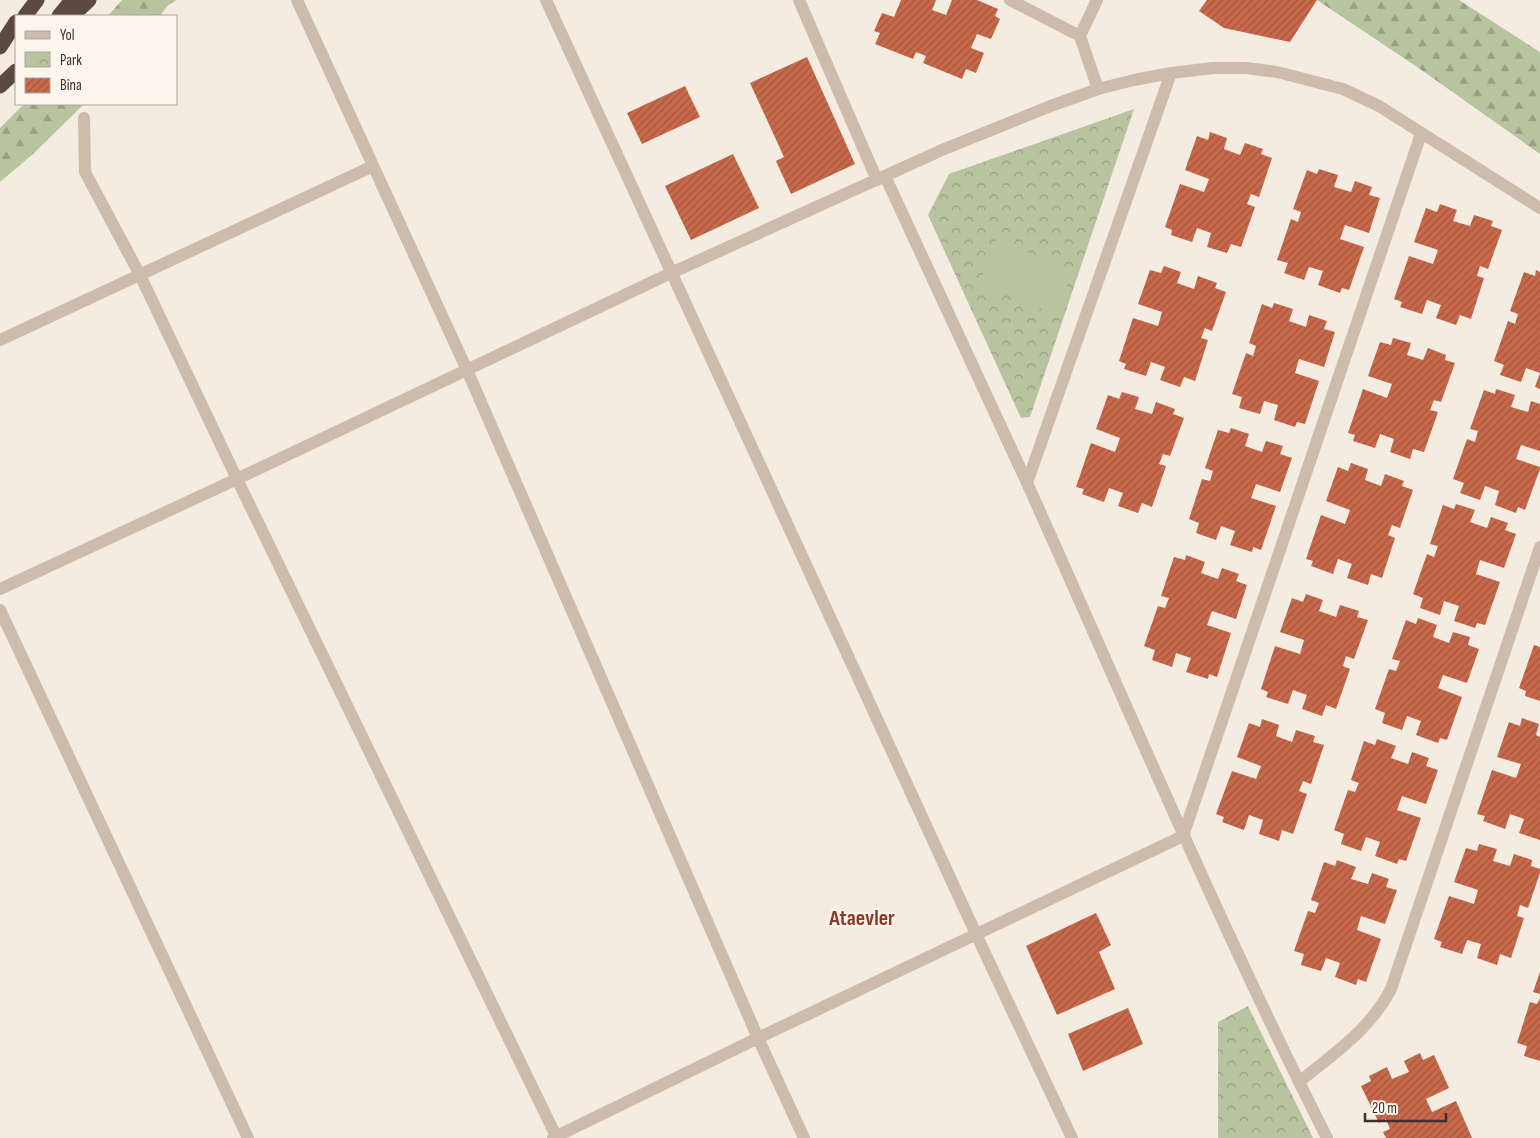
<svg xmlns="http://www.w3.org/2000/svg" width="1540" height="1138" font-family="'Sofia Sans Condensed',sans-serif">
  <defs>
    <pattern id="forest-firs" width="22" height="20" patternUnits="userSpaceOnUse" patternTransform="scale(1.25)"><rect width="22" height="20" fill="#b8c4a0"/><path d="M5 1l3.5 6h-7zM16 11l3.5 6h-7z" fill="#97a083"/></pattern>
    <pattern id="park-crowns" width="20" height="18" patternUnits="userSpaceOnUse" patternTransform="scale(1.25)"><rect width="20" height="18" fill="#b8c4a0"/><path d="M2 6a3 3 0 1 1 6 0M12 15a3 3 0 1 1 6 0" fill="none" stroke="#97a083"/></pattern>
    <pattern id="building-hatch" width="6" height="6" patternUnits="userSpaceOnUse" patternTransform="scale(1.25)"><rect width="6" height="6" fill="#c8694b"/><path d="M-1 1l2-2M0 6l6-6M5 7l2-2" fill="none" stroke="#a4573f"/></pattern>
  </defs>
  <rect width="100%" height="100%" fill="#f4ebe1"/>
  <!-- forest -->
  <path fill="url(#forest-firs)" d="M122,0H177L168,5L160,16H108Z
    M1317,0H1459L1540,52V154L1420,69Z
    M24,104H84L33,154L0,182V128Z"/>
  <!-- park -->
  <path fill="url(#park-crowns)" d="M1134,109L1030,417L1021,418L928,215L949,174Z
    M1248,1006L1313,1138H1218V1022Z"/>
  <!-- pitch -->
  <path fill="#b8c4a0" d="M996,240L1073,270L1056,314L979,284Z"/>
  <!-- building -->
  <path fill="url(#building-hatch)" d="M901,0H936L932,10L946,15L952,0H977L998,9L995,16L1000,19L991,39L977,34L971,48L984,53L976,73L966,69L962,79L923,63L926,56L916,52L913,59L875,44L880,33L874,31L882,13L894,17Z
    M1207,0H1317L1290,42L1224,28L1199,11Z
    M807,57L855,164L791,194L776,161L784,157L750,83Z
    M685,86L700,117L642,144L627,113Z
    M1210,132L1227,138L1224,149L1240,155L1245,143L1263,149L1261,154L1272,158L1259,197L1251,194L1247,204L1255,207L1241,247L1231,244L1227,253L1207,247L1211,233L1197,228L1192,242L1171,235L1172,230L1165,227L1180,184L1204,192L1209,179L1185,170L1197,136L1208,140Z
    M733,154L759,208L691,240L665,186Z
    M1319,169L1338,175L1334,187L1351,192L1355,181L1372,187L1369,195L1380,198L1369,233L1345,225L1340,239L1364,247L1349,290L1342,288L1340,293L1318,285L1323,271L1309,267L1304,280L1284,273L1288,263L1277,260L1291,219L1298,222L1301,212L1293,209L1307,170L1317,174Z
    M1440,204L1457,210L1453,221L1470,226L1474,215L1493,221L1491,226L1502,230L1488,269L1480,266L1477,276L1484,278L1471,319L1460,315L1456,325L1436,318L1441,305L1427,300L1422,314L1400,307L1402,302L1394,299L1409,256L1433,264L1438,250L1414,242L1426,208L1437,212Z
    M1164,266L1181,272L1177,283L1194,289L1198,276L1217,283L1215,288L1226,292L1212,331L1205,328L1201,338L1208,340L1195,381L1184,377L1180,387L1160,380L1165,367L1151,362L1146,376L1124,369L1126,364L1119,361L1133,318L1158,326L1162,312L1138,304L1150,270L1161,273Z
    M1536,270L1540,272V389L1535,387L1540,373L1526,368L1521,382L1500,375L1504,365L1494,361L1508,321L1515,324L1518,314L1510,311L1524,272L1535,276Z
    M1274,303L1293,309L1289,321L1306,327L1309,315L1327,321L1324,329L1335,332L1324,367L1299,359L1295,373L1319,381L1305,424L1297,422L1295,427L1274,420L1278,405L1264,401L1260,414L1239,408L1242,397L1232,394L1246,353L1253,356L1256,346L1249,343L1262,304L1272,308Z
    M1393,338L1411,343L1407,355L1423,360L1428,348L1446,355L1445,360L1455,363L1441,402L1434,400L1430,410L1438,412L1424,452L1413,449L1410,459L1390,452L1394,439L1380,434L1375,448L1353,441L1355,435L1348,433L1363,389L1387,398L1392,384L1368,376L1380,342L1391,345Z
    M1496,389L1515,395L1511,407L1528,412L1531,401L1540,404V451L1521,445L1516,459L1540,467V469L1525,510L1518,507L1516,513L1495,505L1499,491L1485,486L1480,500L1460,493L1464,483L1453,479L1467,439L1475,442L1478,431L1470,429L1484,390L1495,394Z
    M1122,392L1139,397L1135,409L1152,414L1156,402L1175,409L1173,414L1184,418L1170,456L1163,454L1159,464L1166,466L1152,507L1142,503L1138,513L1118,506L1123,493L1109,488L1104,502L1082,494L1084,489L1076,487L1091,443L1115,452L1120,438L1096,429L1108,395L1119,399Z
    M1231,428L1249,434L1245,446L1262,452L1266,441L1283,446L1280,454L1292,458L1280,492L1256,484L1251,498L1276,506L1261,550L1253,547L1252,552L1230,545L1235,531L1221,526L1216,540L1196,533L1199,523L1189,519L1202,479L1210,481L1213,471L1205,468L1218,430L1229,433Z
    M1351,463L1368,469L1365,480L1381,486L1385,474L1404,481L1402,486L1413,490L1400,528L1392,525L1388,535L1395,538L1382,578L1371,574L1368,585L1347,578L1352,564L1338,559L1333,574L1311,566L1313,561L1306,559L1321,515L1345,524L1350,510L1326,501L1338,467L1348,471Z
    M1456,504L1475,510L1470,522L1487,528L1491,517L1508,523L1505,530L1516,534L1504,568L1480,560L1476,574L1500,582L1485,625L1477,623L1475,628L1454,621L1459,606L1444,601L1440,615L1420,608L1423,598L1413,594L1427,554L1434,557L1438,546L1430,544L1443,505L1454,509Z
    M1186,555L1205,562L1201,573L1218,579L1222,568L1239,574L1236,581L1247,585L1236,619L1212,611L1207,625L1231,633L1217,677L1209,674L1208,679L1186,672L1191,658L1176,653L1172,667L1152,660L1155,650L1144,646L1158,606L1165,608L1169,598L1161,596L1174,557L1185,560Z
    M1306,594L1323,600L1319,611L1336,617L1340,605L1359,611L1357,617L1368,620L1354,659L1346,656L1343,666L1350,669L1336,709L1326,705L1322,716L1302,709L1307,695L1293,690L1288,704L1266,697L1268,692L1261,689L1275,646L1300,654L1304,640L1280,632L1292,598L1303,602Z
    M1418,618L1437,625L1433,637L1449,643L1453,632L1470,637L1468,645L1479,649L1467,683L1443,675L1438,688L1462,697L1447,740L1440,738L1438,743L1416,735L1421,721L1407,716L1402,730L1382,723L1385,713L1375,709L1389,669L1396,671L1400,661L1392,659L1406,620L1416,624Z
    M1534,645L1540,647V701L1525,696L1526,691L1519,688Z
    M1522,718L1539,724L1536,735L1540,737V840L1519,833L1524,819L1510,814L1505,829L1483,821L1485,816L1477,814L1492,770L1516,778L1521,764L1497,757L1509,722L1520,726Z
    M1262,719L1279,725L1276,736L1292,742L1296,730L1315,736L1313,742L1324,745L1311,784L1303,781L1299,791L1307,794L1293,834L1282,830L1279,841L1259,834L1263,820L1249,815L1244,830L1222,822L1224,817L1216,814L1232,771L1256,779L1261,766L1237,757L1249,723L1260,727Z
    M1377,739L1396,746L1391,758L1408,764L1412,752L1429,758L1426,766L1438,770L1426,804L1402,796L1397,810L1421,818L1406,861L1399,859L1397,864L1375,856L1380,842L1366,837L1361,851L1341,844L1344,834L1334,830L1348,790L1355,792L1359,783L1351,780L1364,741L1375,745Z
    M1479,844L1497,849L1493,861L1510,866L1514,854L1532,860L1531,866L1540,869V873L1528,908L1520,905L1517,916L1524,918L1511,958L1500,954L1497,965L1477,958L1481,944L1467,940L1462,954L1440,947L1442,942L1434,939L1449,896L1474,904L1478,890L1454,882L1466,848L1477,851Z
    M1337,860L1356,867L1351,879L1368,884L1372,873L1389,879L1386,887L1397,890L1385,924L1361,916L1357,930L1381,939L1366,982L1358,979L1356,985L1335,977L1340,963L1326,958L1321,971L1301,965L1304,954L1294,951L1308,911L1315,913L1319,903L1311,900L1324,862L1335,866Z
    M1096,913L1111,945L1099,952L1115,989L1057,1015L1026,946Z
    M1540,972V994L1533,992Z
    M1540,998V1061L1524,1056L1527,1046L1517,1043L1530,1002L1537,1004Z
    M1128,1008L1143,1044L1083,1071L1068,1034Z
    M1420,1053L1423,1060L1434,1055L1449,1088L1426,1099L1432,1112L1456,1101L1472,1138H1386L1383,1132L1390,1129L1386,1119L1379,1123L1361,1086L1371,1081L1369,1076L1387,1067L1392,1079L1409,1072L1404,1061Z"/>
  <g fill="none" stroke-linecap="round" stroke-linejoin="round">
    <!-- minor -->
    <path stroke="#cdbbac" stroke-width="12" d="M297,0L467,370L758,1038L804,1138
      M546,0L976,934L1072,1138
      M799,0L877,180
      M1010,0L1080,36L1098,89
      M1080,36L1097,0
      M84,118L85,172L140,275L237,479L557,1138
      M885,176C933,279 981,382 1028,485C1126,703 1219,924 1327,1138
      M0,340L373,166
      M1027,483L1171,73
      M0,589L237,479L671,273L942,150L1048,107L1098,89L1134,80L1171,73L1213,68H1246L1277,72L1343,89L1379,106L1540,208
      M0,610L248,1138
      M1299,1082C1333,1054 1370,1030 1391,989L1540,547
      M553,1138L758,1038L1183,836L1421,134"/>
    <!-- motorway -->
    <path stroke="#5c4a42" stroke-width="15" d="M25,16L37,0
      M59,16L72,0
      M72,16L89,0
      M0,47L16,22
      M0,86L16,71"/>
  </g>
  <g text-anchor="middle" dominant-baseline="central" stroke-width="4.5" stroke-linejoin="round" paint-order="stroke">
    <!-- district labels -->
    <g font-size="22" font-weight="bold" fill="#8c3b22" stroke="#fbf5ee">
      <text x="862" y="918">Ataevler</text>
    </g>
  </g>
  <!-- legend -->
  <rect x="15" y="15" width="162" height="90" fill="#fbf5ee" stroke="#aea6a0"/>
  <rect x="25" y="31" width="25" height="8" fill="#cdbbac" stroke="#aea6a0"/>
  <text x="60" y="40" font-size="15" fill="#3b302b">Yol</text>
  <rect x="25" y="52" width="25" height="15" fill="url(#park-crowns)" stroke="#aea6a0"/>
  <text x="60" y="65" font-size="15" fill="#3b302b">Park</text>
  <rect x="25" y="78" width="25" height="15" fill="url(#building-hatch)" stroke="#aea6a0"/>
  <text x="60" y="90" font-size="15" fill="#3b302b">Bina</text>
  <!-- scale -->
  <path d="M1365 1113v8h81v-8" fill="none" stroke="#3b302b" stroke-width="2.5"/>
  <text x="1372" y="1113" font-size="15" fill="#3b302b" stroke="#fbf5ee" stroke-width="4" paint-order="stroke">20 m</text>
</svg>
